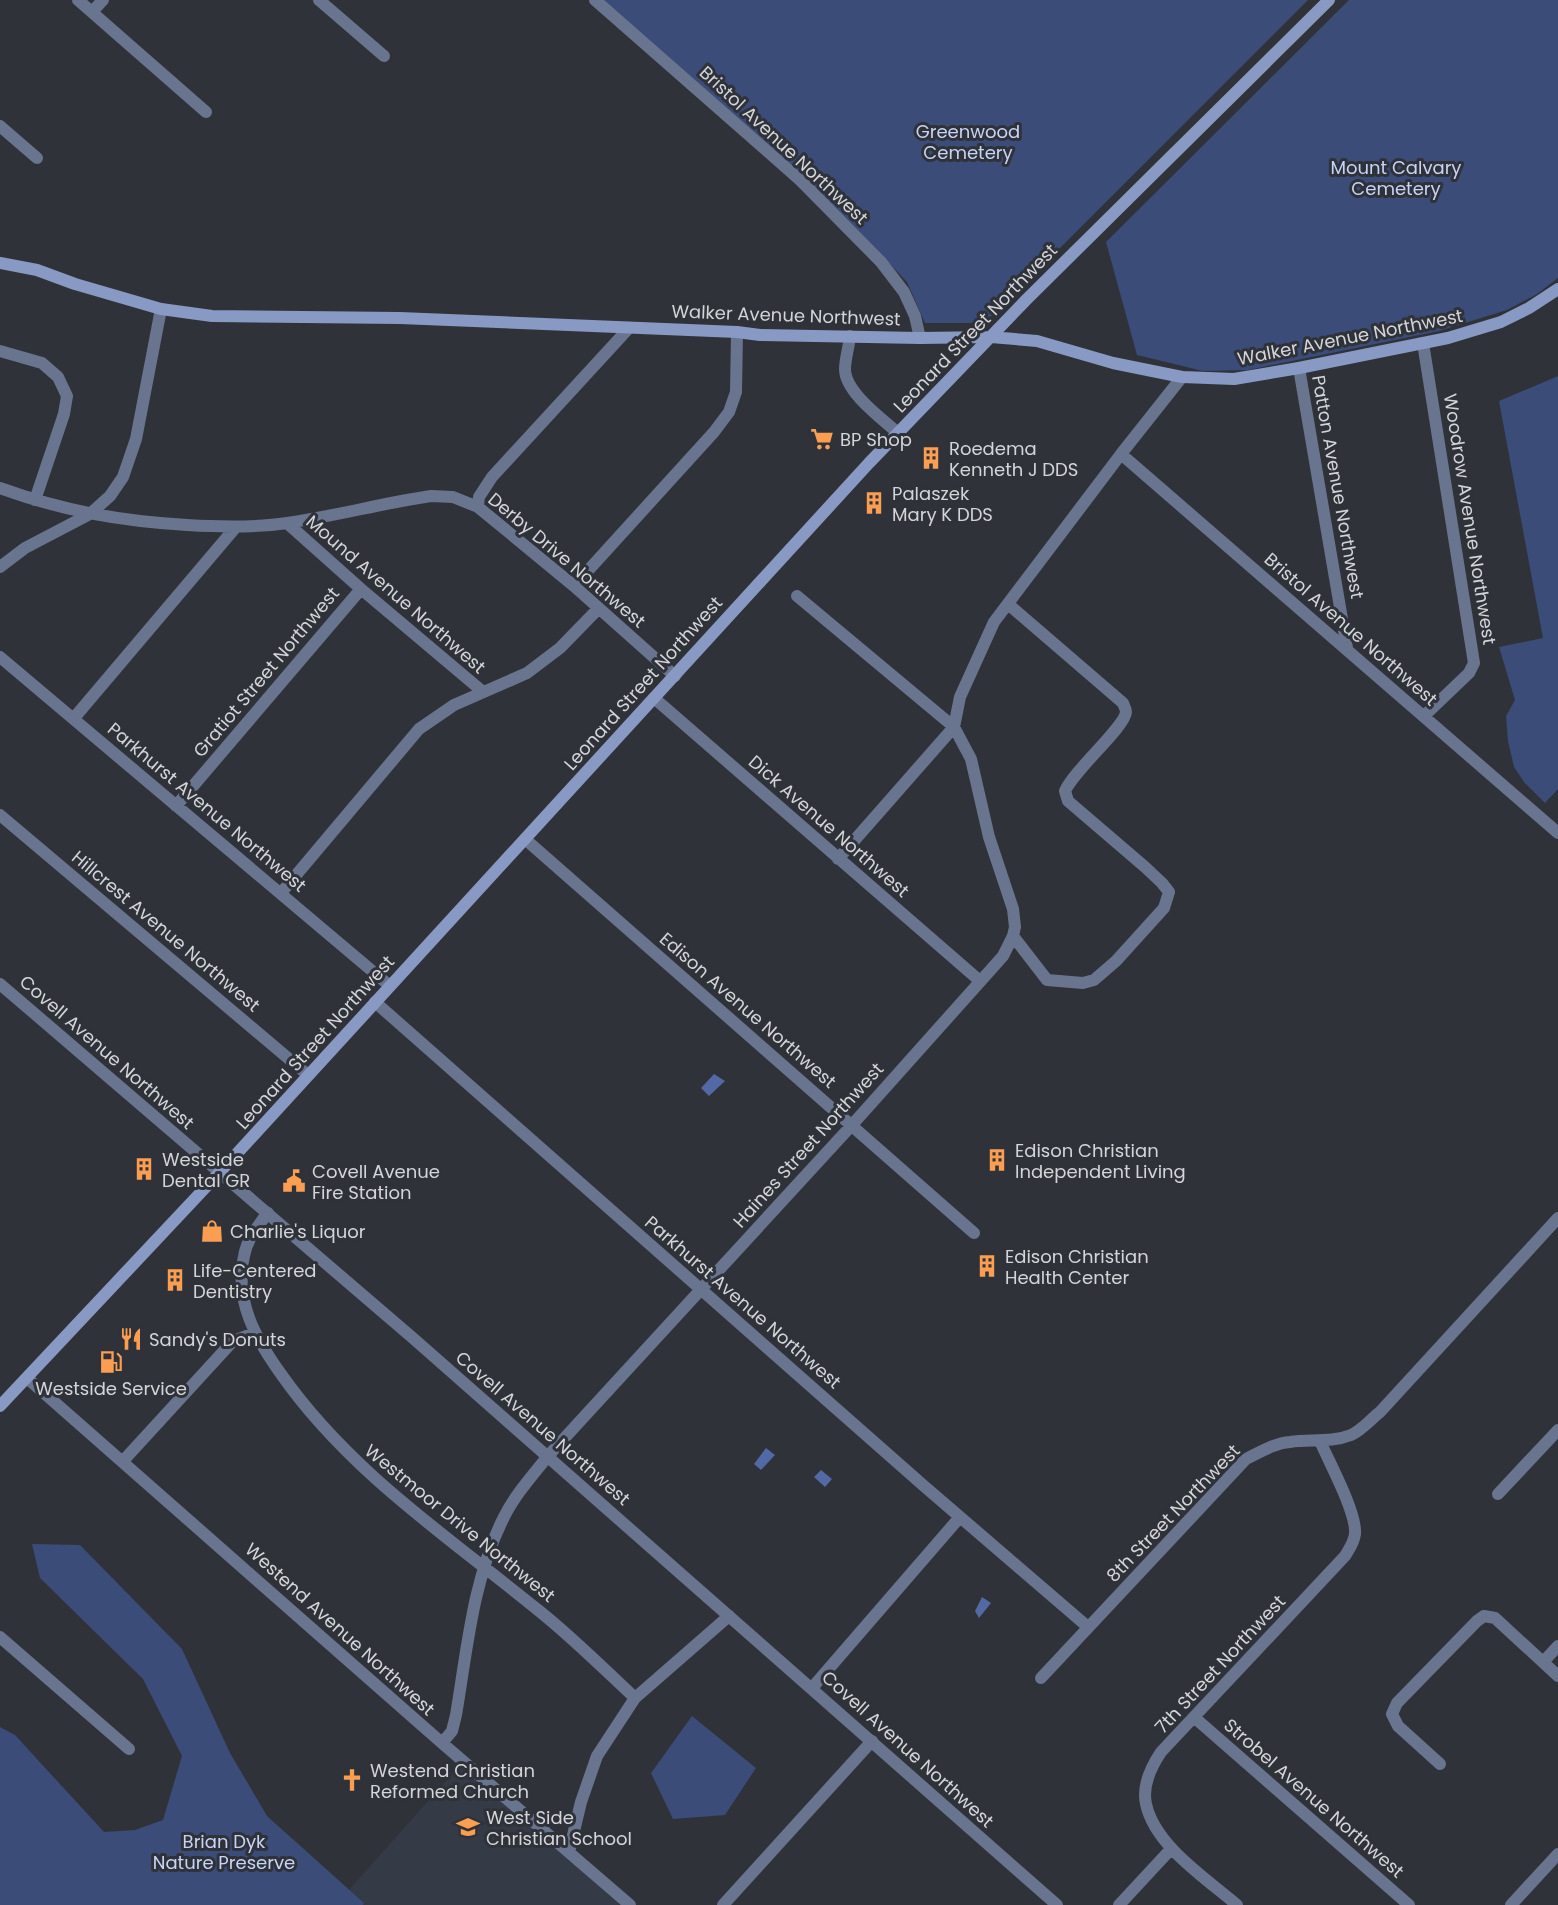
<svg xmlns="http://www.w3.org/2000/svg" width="1558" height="1905" font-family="Poppins,sans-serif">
  <rect width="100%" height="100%" fill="#2f3238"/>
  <!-- built -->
  <path fill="#353a47" d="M460,1765L620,1905H363L364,1903L349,1890Z"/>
  <!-- green -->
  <path fill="#3b4c79" d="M596,0H1308L985,323H925L907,282L866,239Z
    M1349,0H1558V278L1537,294L1507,310L1439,331L1248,370L1203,371L1137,355L1106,242Z
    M1558,376V789L1545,803L1524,782L1514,767L1508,741L1506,716L1515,700L1499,647L1543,638L1499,401Z
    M32,1544L80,1545L182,1649L230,1753L267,1816L364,1903L363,1905H0V1727L15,1735L104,1832L135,1830L163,1820L182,1756L143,1679L40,1578Z
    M692,1716L756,1768L725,1815L673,1819L651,1773Z"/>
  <!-- water -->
  <path fill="#5369a5" d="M714,1074L725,1081L709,1096L701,1088Z
    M766,1448L775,1455L761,1470L754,1464Z
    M821,1470L832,1479L825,1487L814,1477Z
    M982,1597L991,1603L979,1618L975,1611Z"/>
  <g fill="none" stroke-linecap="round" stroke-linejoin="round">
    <!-- minor -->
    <path stroke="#69748f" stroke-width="12" d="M78,0L206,112
      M319,0L384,56
      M92,12L103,0
      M0,126L37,158
      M850,336C849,347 845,359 845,369C845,392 881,418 898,433
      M1423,343L1474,663L1469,673L1424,716
      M0,351L42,363L58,377L67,396L64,414L35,500
      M1299,368L1347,648
      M1121,454L1558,833
      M0,488C63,511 120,521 187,525C221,527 254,528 287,523C336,516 383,503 431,496L453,497L478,507L574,586L675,676
      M478,507L479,497L492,477L629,328
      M287,523L361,589L482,691
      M0,567L25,548L90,514L110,496L123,477L136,439L161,309
      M574,586L714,432L729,412L736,392L737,332
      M1008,604L1123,703C1124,706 1126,709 1126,712C1125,727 1075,769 1065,791L1068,801L1145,867L1162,883L1169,892L1164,908L1116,961L1094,980L1083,983L1047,980L1013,936
      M0,657L390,986
      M654,698L980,981
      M74,718L235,528
      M176,806L361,589
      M0,815L308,1075
      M525,839L974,1233
      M838,859L954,727L960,697L994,622L1121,454L1182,377
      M281,893L419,729L454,705L527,673L560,648L598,609
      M375,1002L924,1486L1088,1627
      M268,1213C257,1227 247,1239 244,1256C234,1301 256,1339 281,1374C349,1471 447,1536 538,1610C572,1637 603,1668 635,1698
      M27,1378L442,1743L630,1905
      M123,1461L233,1341L254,1333
      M1498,1494L1558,1430
      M0,1637L129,1749
      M1543,1662L1558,1646
      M1041,1678L1246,1459C1260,1452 1275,1443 1290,1442C1310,1439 1331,1443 1351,1435C1362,1430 1371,1419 1380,1412L1558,1218
      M812,1688L960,1517
      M1195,1718L1409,1905
      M442,1743L452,1731L456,1715C467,1650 473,1579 503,1519C514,1496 532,1476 548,1456L852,1125L1003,956L1013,936L1015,927L1013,909L989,837L971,759L954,727L797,596
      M1440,1764L1398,1726L1392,1714L1397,1703L1477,1621L1484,1616L1495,1618L1558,1676
      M569,1852L581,1802L597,1756L635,1698L729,1616
      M723,1905L872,1741
      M1119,1905L1171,1849
      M1237,1905C1207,1879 1155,1846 1146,1804C1142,1786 1151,1767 1161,1752L1345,1556C1349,1549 1354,1543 1355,1534C1357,1513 1329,1462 1320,1441
      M1511,1905L1558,1854"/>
    <!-- tertiary -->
    <path stroke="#69748f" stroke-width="12" d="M595,0L800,180L881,262L904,292L915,316L920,338
      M0,984L414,1339L1057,1905"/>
    <!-- secondary -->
    <path stroke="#8899c4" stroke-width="12" d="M0,263L37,270L75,284L161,309L212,316L400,318L737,332L760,335L920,338L991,337L1037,341L1113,363L1182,377L1234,379L1299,368L1448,338L1501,322L1529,308L1558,289
      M0,1406L220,1172L869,463L1026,300L1329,0"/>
  </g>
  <!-- icons -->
  <defs>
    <g id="supermarket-bare" transform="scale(1.8)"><path d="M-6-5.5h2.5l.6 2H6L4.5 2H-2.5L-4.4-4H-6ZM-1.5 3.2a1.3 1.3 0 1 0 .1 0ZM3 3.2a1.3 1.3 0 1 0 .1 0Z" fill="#fb9e51" stroke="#2f3238" stroke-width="2.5" paint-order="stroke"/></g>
    <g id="building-bare" transform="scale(1.8)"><path d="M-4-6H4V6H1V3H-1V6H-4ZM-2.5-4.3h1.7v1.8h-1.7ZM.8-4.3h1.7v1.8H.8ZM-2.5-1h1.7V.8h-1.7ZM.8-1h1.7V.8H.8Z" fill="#fb9e51" stroke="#2f3238" stroke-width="2.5" paint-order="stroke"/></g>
    <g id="civic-bare" transform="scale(1.8)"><path d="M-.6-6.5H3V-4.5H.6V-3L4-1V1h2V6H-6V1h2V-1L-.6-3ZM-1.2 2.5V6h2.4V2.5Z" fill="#fb9e51" stroke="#2f3238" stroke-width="2.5" paint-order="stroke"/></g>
    <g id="shop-bare" transform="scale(1.8)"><path d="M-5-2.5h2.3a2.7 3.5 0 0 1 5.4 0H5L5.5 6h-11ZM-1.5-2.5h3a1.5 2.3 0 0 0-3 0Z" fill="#fb9e51" stroke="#2f3238" stroke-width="2.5" paint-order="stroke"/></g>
    <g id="restaurant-bare" transform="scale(1.8)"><path d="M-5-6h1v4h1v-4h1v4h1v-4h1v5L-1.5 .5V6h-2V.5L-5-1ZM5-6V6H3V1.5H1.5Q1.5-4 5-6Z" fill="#fb9e51" stroke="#2f3238" stroke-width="2.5" paint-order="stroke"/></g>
    <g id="fuel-bare" transform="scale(1.8)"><path d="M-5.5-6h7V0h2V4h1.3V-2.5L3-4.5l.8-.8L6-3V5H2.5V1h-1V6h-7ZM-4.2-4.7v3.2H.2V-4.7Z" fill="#fb9e51" stroke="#2f3238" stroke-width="2.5" paint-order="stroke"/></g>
    <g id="church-bare" transform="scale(1.8)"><path d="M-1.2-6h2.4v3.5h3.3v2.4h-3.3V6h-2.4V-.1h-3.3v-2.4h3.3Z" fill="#fb9e51" stroke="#2f3238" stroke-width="2.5" paint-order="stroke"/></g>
    <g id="school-bare" transform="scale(1.8)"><path d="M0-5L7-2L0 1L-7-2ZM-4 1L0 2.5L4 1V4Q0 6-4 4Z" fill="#fb9e51" stroke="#2f3238" stroke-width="2.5" paint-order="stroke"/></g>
  </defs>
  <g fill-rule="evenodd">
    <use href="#supermarket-bare" x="822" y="439"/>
    <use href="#building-bare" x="931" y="458"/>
    <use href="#building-bare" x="874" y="503"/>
    <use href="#building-bare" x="997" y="1160"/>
    <use href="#building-bare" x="144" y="1169"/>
    <use href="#civic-bare" x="294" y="1181"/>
    <use href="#shop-bare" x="212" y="1231"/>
    <use href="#building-bare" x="987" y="1266"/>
    <use href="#building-bare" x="175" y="1280"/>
    <use href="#restaurant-bare" x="131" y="1339"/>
    <use href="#fuel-bare" x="111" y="1362"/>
    <use href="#church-bare" x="352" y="1780"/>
    <use href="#school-bare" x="468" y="1827"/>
  </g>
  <g text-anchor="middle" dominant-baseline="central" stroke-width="6" stroke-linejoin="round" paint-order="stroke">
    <!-- park labels -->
    <g font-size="18" fill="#c6d4f8" stroke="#2f3238">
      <text x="968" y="131">Greenwood<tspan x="968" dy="21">Cemetery</tspan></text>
      <text x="1396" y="167">Mount Calvary<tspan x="1396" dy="21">Cemetery</tspan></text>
      <text x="224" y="1841">Brian Dyk<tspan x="224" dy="21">Nature Preserve</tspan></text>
    </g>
    <!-- street labels -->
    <g font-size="18" fill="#d3d5d9" stroke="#2f3238">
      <text transform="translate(784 145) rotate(43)">Bristol Avenue Northwest</text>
      <text transform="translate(786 315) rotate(2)">Walker Avenue Northwest</text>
      <text transform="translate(975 328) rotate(-46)">Leonard Street Northwest</text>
      <text transform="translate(1350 337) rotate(-11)">Walker Avenue Northwest</text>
      <text transform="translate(1338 487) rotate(80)">Patton Avenue Northwest</text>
      <text transform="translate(1470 519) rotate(81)">Woodrow Avenue Northwest</text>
      <text transform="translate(567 560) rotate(40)">Derby Drive Northwest</text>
      <text transform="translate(396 594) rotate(41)">Mound Avenue Northwest</text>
      <text transform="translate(1351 629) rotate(41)">Bristol Avenue Northwest</text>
      <text transform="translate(266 672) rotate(-50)">Gratiot Street Northwest</text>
      <text transform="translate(643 683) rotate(-48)">Leonard Street Northwest</text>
      <text transform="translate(207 807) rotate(40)">Parkhurst Avenue Northwest</text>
      <text transform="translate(829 826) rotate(41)">Dick Avenue Northwest</text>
      <text transform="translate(166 931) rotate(40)">Hillcrest Avenue Northwest</text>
      <text transform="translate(748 1010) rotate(41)">Edison Avenue Northwest</text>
      <text transform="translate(315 1042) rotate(-48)">Leonard Street Northwest</text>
      <text transform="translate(107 1052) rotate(41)">Covell Avenue Northwest</text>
      <text transform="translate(808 1145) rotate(-48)">Haines Street Northwest</text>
      <text transform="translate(743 1302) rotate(41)">Parkhurst Avenue Northwest</text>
      <text transform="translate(543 1428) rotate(41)">Covell Avenue Northwest</text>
      <text transform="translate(1173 1513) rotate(-46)">8th Street Northwest</text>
      <text transform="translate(460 1523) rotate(39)">Westmoor Drive Northwest</text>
      <text transform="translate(340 1629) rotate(42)">Westend Avenue Northwest</text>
      <text transform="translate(1220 1664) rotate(-47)">7th Street Northwest</text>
      <text transform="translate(908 1749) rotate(42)">Covell Avenue Northwest</text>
      <text transform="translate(1314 1798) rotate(41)">Strobel Avenue Northwest</text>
    </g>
    <!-- poi labels -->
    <g font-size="18" fill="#d3d5d9" stroke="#2f3238" text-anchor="start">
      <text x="840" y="439">BP Shop</text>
      <text x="949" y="448">Roedema<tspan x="949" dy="21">Kenneth J DDS</tspan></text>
      <text x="892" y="493">Palaszek<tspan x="892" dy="21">Mary K DDS</tspan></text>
      <text x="1015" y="1150">Edison Christian<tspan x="1015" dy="21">Independent Living</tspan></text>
      <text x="162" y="1159">Westside<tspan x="162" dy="21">Dental GR</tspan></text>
      <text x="312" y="1171">Covell Avenue<tspan x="312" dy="21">Fire Station</tspan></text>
      <text x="230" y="1231">Charlie's Liquor</text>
      <text x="1005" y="1256">Edison Christian<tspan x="1005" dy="21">Health Center</tspan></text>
      <text x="193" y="1270">Life-Centered<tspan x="193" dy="21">Dentistry</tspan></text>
      <text x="149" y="1339">Sandy's Donuts</text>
      <text x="111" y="1388" text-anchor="middle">Westside Service</text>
      <text x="370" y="1770">Westend Christian<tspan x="370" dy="21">Reformed Church</tspan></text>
      <text x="486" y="1817">West Side<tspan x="486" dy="21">Christian School</tspan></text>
    </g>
  </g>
</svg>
